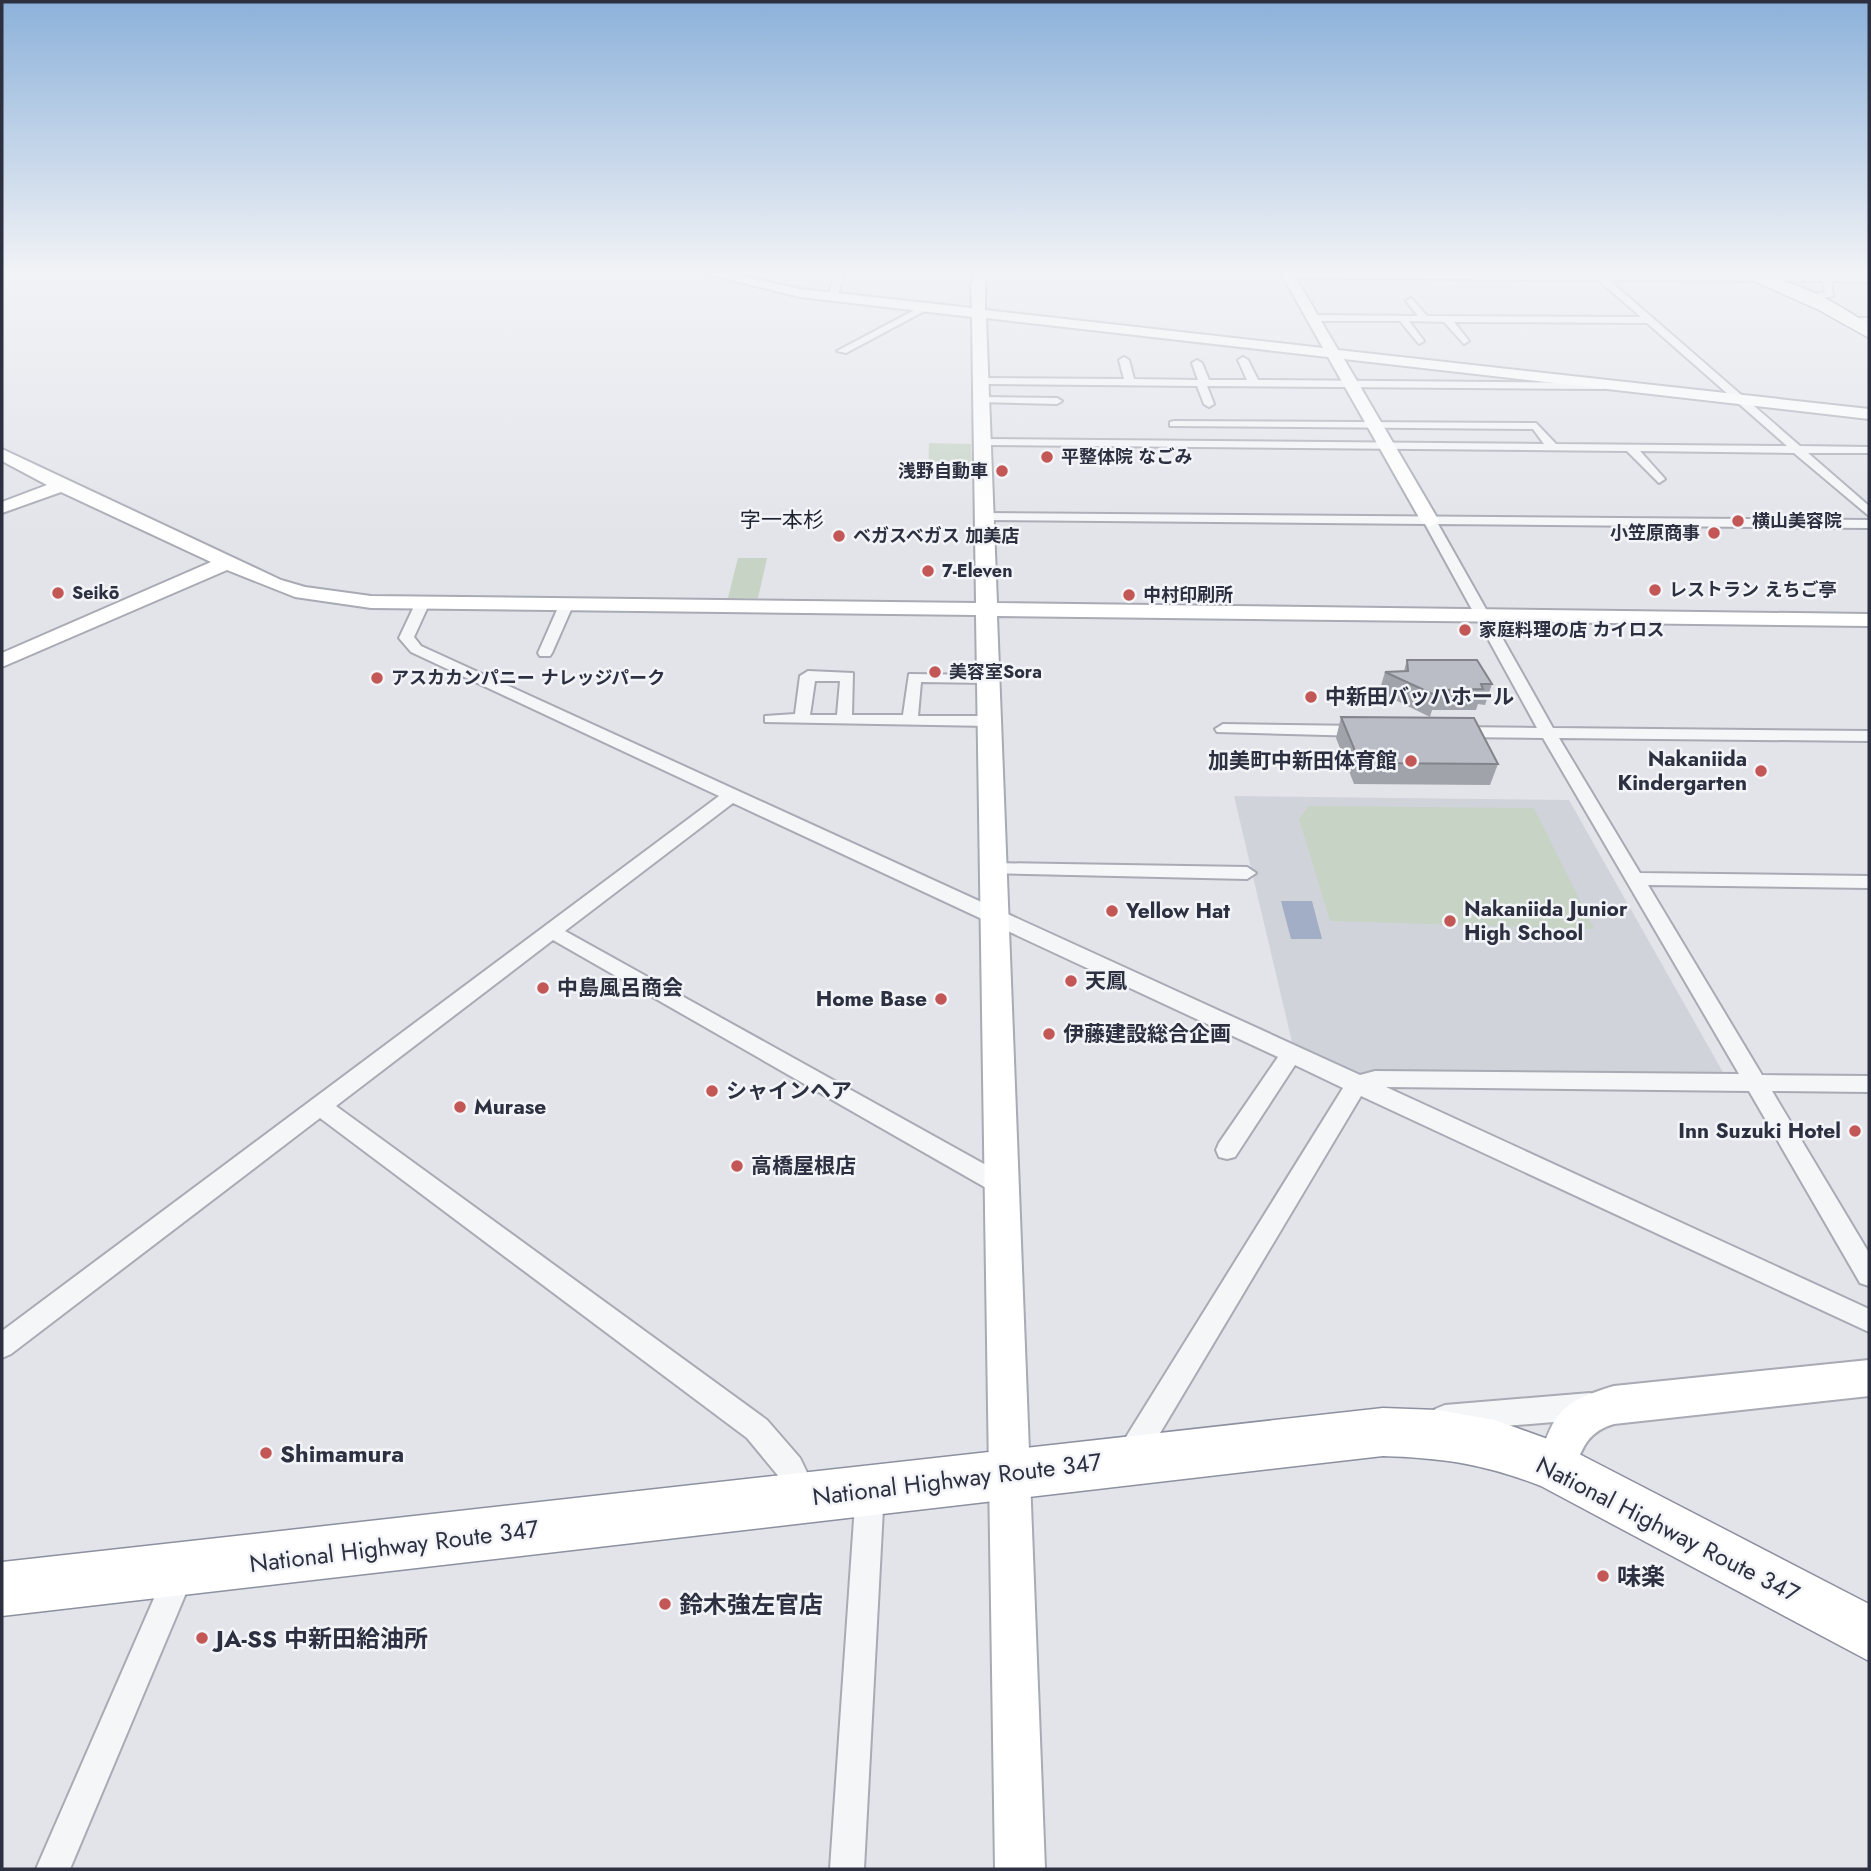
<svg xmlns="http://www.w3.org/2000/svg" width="1871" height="1871" font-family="Jost,'Noto Sans JP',sans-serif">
  <rect width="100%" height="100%" fill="#e3e4ea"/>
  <!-- built -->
  <path fill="#d1d3db" d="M1234,796L1569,800L1724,1074H1358L1292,1042Z"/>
  <!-- green -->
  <path fill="#c6d3c5" d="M929,443L971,444L972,476H928Z
    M738,558H767L758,598H728Z
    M1309,806L1534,808L1594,929L1330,921L1299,819Z"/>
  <!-- water -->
  <path fill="#a2adc6" d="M1281,901H1312L1322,939H1291Z"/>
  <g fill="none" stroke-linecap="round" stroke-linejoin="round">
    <!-- street casing -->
    <g stroke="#a8aab4" stroke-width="4">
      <path id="street" d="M835,273H843L838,297L833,300L828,297Z
        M1285,273L1821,276V273H1829L1830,276H1869V282L1831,281L1833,296L1810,301L1807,296L1825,292L1823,281L1609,280L1800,446L1869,447V453H1808L1869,506V516L1794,453L1640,451L1665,479L1659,483L1627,451L983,445L977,442L983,439L1544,444L1533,429L1170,426V422L1174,421L1536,423L1556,444L1787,446L1647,323L1454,322L1469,341L1464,344L1444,322L1409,321L1424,341L1419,344L1400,321H1313L1308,318L1313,315L1418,316L1406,301L1411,298L1427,316L1641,317L1598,280L1288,278Z
        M924,305L932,307L846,353L837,351Z
        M1854,318H1869V324L1851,323Z
        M1243,357L1248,360L1258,380L1603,383L1608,386L1603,389L1207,386L1214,404L1209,407L1204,404L1197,386L981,384L976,381L981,378L1124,379L1119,360L1124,357L1129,360L1134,379L1198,380L1192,363L1197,360L1202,363L1209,380H1247L1238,360Z
        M982,397L1057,398L1062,401L1057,404L978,402V398Z
        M984,513L1869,520V528L1438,524L1553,728L1869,731V741L1559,738L1640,873L1869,876V888L1648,885L1762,1075L1869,1076V1092L1772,1091L1869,1253V1286L1860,1283L1749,1091L1386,1087L1869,1309V1332L1361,1096L1141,1465L1131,1469L1121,1465L1117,1455L1121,1445L1343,1088L1295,1065L1235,1157L1227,1159L1219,1157L1216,1150L1219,1143L1278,1057L733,803L565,931L1011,1179L1015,1186L1011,1193L1003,1196L995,1193L553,940L336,1106L767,1420L800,1458L818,1495L814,1505L804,1509L794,1505L780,1478L747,1438L320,1118L11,1354L2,1358V1331L719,796L411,652L399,638L416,602L423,598L430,602L414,637L421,646L1360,1075L1375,1071L1739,1074L1543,738L1455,737L1447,732L1455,727L1537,728L1425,524L980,520L978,517Z
        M567,599L574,603L552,653L550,656H540L538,653L560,603Z
        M808,671L853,673L852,715H903L909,674L993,675V681L988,683L921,682L918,716H989L997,721L989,726L765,722V716L795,714L800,676ZM815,681H840L837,715H810Z
        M1223,724L1362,726L1370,731L1362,736L1217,732L1215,729Z
        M993,863L1247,867L1256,873L1247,879L987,873L984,869Z
        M1590,1393L1599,1397L1603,1406L1599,1415L1590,1419L1445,1431L1435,1427L1432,1418L1435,1409L1445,1405Z
        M870,1476L880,1480L884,1490L864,1869H830L856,1490L860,1480Z
        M179,1559L189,1564L194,1574L70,1869H36L169,1564Z"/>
    </g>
    <!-- secondary casing -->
    <g stroke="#a8aab4" stroke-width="4">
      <path id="secondary" d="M702,273H727L800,289L972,308L971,284L976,273H988L985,284V310L1323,348L1281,273H1293L1338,350L1869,409V419L1344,359L1439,521L1430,527L1421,521L1328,357L986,318L997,603L1869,614V626L997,616L1045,1869H995L976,615L371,608L295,597L227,570L2,667V653L211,562L61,492L2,513V502L47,485L2,461V449L281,580L305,587L371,596L976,603L972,317L800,297Z
        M1869,1360V1396L1614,1424C1583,1433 1581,1454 1570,1481L1556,1487L1542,1481L1536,1467C1555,1413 1557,1403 1614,1386Z"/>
    </g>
    <!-- highway casing -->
    <g stroke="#8c909f" stroke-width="3">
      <path id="highway" d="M1736,273C1782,273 1832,299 1869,325V338L1819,310Z
        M1383,1408L1438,1410L1495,1420L1556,1442L1869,1604V1661L1541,1486C1484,1464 1444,1458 1383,1456L2,1616V1562Z"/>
    </g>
    <!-- street -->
    <use href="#street" fill="#f5f6f8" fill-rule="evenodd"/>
    <!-- secondary -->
    <use href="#secondary" fill="#fff" fill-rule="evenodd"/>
    <!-- highway -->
    <use href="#highway" fill="#fff" fill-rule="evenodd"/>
  </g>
  <!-- wall -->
  <path fill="#a1a3aa" d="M1407,660L1492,684L1485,705L1478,704L1476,710H1432L1430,717L1379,692L1385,672L1404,671Z
    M1341,717L1498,764L1490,785L1354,784L1336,738Z"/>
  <!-- building -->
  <path fill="#bbbdc6" stroke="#83848b" stroke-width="2" d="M1407,660H1477L1492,684H1481L1483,689L1438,690L1437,696L1385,672L1408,671Z
    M1341,717L1474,718L1498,764L1360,763Z"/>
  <!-- sky -->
  <linearGradient id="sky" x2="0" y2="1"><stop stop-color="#8cb1da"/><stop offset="0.51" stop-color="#f2f3f6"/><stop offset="1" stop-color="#f2f3f6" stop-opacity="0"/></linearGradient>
  <rect width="1871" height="535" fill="url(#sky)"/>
  <!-- markers -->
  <g fill="#c25755" stroke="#f2f4f7" stroke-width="2.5">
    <circle cx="1047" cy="457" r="7"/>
    <circle cx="1002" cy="471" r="7"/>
    <circle cx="1738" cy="521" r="7"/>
    <circle cx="1714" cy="533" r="7"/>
    <circle cx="839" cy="536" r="7"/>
    <circle cx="928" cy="571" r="7"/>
    <circle cx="1655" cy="590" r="7"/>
    <circle cx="58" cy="593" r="7"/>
    <circle cx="1129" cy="595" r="7"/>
    <circle cx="1465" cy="630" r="7"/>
    <circle cx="935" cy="672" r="7"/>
    <circle cx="377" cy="678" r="7"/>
    <circle cx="1311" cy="697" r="7"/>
    <circle cx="1411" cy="761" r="7"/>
    <circle cx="1761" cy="771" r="7"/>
    <circle cx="1112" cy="911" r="7"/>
    <circle cx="1450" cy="921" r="7"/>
    <circle cx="1071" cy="981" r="7"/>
    <circle cx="543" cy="988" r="7"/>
    <circle cx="941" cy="999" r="7"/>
    <circle cx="1049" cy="1034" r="7"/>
    <circle cx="712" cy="1091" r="7"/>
    <circle cx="460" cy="1107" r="7"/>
    <circle cx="1855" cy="1131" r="7"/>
    <circle cx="737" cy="1166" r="7"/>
    <circle cx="266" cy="1453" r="7"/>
    <circle cx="1603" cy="1576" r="7"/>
    <circle cx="665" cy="1604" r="7"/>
    <circle cx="202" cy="1638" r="7"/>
  </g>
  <g text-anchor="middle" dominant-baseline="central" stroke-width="5" stroke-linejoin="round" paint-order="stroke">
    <!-- far-poi labels -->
    <g font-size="18" font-weight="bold" fill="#2c3040" stroke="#f2f4f7" text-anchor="start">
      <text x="1061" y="457">平整体院 なごみ</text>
      <text x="988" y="471" text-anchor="end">浅野自動車</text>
      <text x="1752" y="521">横山美容院</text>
      <text x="1700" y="533" text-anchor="end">小笠原商事</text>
      <text x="853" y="536">ベガスベガス 加美店</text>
      <text x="942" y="571">7-Eleven</text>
      <text x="1669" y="590">レストラン えちご亭</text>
      <text x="72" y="593">Seikō</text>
      <text x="1143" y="595">中村印刷所</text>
      <text x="1479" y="630">家庭料理の店 カイロス</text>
      <text x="949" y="672">美容室Sora</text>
      <text x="391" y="678">アスカカンパニー ナレッジパーク</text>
    </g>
    <!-- far-quarter labels -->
    <g font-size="21" fill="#1e2231" stroke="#f2f4f7">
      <text x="782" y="520">字一本杉</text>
    </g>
    <!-- poi labels -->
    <g font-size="21" font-weight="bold" fill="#2c3040" stroke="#f2f4f7" text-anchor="start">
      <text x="1325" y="697">中新田バッハホール</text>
      <text x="1747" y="759" text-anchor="end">Nakaniida<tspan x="1747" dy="24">Kindergarten</tspan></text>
      <text x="1397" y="761" text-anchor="end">加美町中新田体育館</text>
      <text x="1464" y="909">Nakaniida Junior<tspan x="1464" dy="24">High School</tspan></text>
      <text x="1126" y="911">Yellow Hat</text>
      <text x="1085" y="981">天鳳</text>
      <text x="557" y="988">中島風呂商会</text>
      <text x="927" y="999" text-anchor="end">Home Base</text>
      <text x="1063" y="1034">伊藤建設総合企画</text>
      <text x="726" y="1091">シャインヘア</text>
      <text x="474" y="1107">Murase</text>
      <text x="1841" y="1131" text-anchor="end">Inn Suzuki Hotel</text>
      <text x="751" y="1166">高橋屋根店</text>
    </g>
    <!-- near-poi labels -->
    <g font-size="24" font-weight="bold" fill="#2c3040" stroke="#f2f4f7" text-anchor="start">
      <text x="280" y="1453">Shimamura</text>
      <text x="1617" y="1576">味楽</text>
      <text x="679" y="1604">鈴木強左官店</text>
      <text x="216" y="1638">JA-SS 中新田給油所</text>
    </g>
    <!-- near-street labels -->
    <g font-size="24" fill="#2c3040" stroke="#f2f4f7">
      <text transform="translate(957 1479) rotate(-7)">National Highway Route 347</text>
      <text transform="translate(1668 1529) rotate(27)">National Highway Route 347</text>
      <text transform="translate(394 1546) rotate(-7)">National Highway Route 347</text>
    </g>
  </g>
  <!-- border -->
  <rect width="1871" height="1871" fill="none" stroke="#2c3040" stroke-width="7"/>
</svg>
